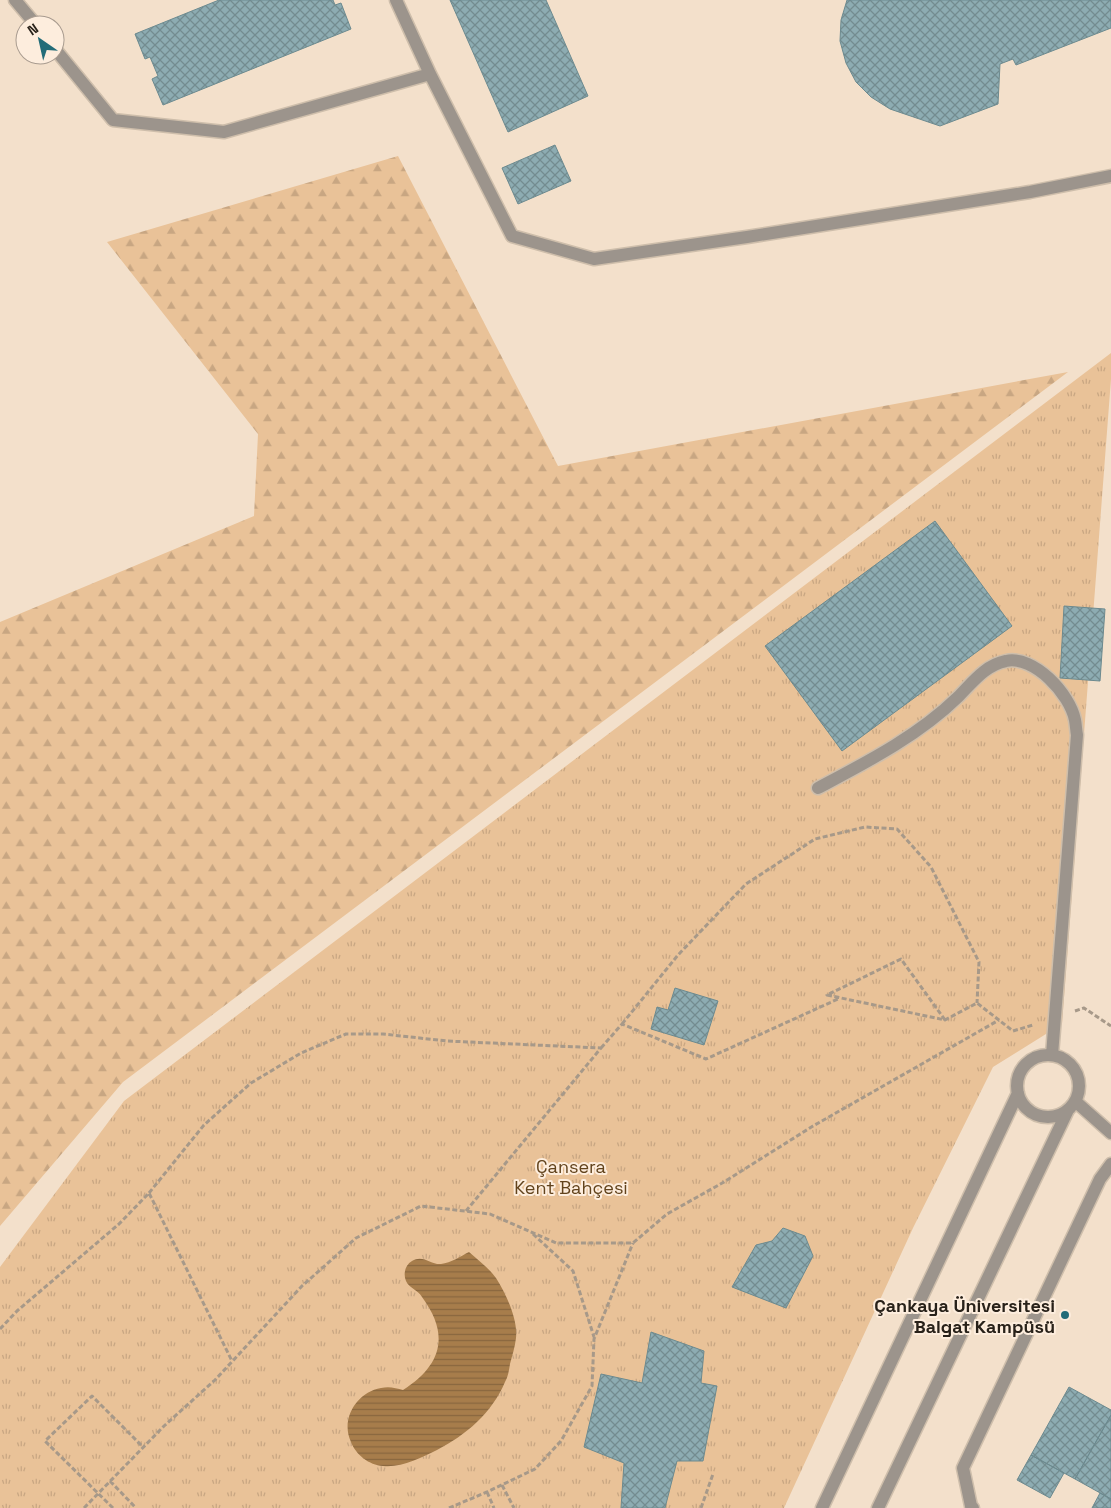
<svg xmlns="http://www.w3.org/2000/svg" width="1111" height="1508" font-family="'Space Grotesk',sans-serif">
  <defs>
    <pattern id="grass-tufts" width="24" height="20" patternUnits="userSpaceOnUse" patternTransform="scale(1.25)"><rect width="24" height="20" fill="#e9c298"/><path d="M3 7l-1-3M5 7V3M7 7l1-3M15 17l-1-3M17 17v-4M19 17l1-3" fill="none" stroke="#c8a682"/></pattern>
    <pattern id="forest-firs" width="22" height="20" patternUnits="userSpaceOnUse" patternTransform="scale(1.25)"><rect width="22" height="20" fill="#e9c298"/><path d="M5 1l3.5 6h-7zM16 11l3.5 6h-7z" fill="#c8a682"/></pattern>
    <pattern id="water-rules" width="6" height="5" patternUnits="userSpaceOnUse" patternTransform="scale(1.25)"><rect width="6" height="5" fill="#a77d4b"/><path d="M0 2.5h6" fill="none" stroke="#88663e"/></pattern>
    <pattern id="building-cross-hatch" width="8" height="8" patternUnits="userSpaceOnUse" patternTransform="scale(1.25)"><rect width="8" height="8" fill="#8dacb2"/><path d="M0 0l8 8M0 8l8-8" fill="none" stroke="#738c90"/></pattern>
  </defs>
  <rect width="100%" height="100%" fill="#f3e0cb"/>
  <!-- grass -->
  <path fill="url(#grass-tufts)" d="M1111,353V379L1062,1024L993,1067L913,1228L784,1508H0V1267L124,1101Z"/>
  <!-- forest -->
  <path fill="url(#forest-firs)" d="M398,156L558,466L1068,372L123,1082L0,1226V622L254,516L258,434L107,242Z"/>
  <!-- water -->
  <path fill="url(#water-rules)" d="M469,1252C478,1260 489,1268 496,1278C506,1294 518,1319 516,1338C515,1347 512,1356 510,1364C509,1370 508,1377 505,1382C492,1413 466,1435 437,1450C421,1458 401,1468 383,1466C369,1465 356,1455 351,1442C340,1419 357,1392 381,1388C389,1386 396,1388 403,1390C442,1365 450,1335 422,1297C418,1290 409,1288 406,1281C403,1274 405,1265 412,1261C423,1254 431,1265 441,1264C451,1263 461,1256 469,1252Z"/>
  <!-- building -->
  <path fill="url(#building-cross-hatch)" stroke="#6c8a8f" d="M219,0H333L335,5L341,3L351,29L163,105L152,79L158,76L150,57L145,59L135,34Z
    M450,0H546L588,96L508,132Z
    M847,0H1111V28L1016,65L1013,59L1000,64L998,104L940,126L890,109L871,97L856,82L846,63L840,41L841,20Z
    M555,145L571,181L518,204L502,168Z
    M935,521L1012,626L842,751L765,646Z
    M1064,606L1105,609L1100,681L1060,678Z
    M675,988L718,1001L704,1045L651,1029L657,1007L668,1010Z
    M783,1228L805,1236L813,1256L786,1308L732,1287L756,1245L772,1241Z
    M651,1332L704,1351L701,1383L717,1386L703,1461H677L665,1508H621L624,1463L584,1447L601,1374L642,1383Z
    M1069,1387L1111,1410V1415L1075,1479L1031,1455Z
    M1111,1415V1499L1075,1479Z
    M1031,1455L1064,1473L1050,1498L1017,1480Z
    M1100,1493L1111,1499V1508H1092Z"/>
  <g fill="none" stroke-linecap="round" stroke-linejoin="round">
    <!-- lane casing -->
    <g stroke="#cebeab" stroke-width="15">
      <path id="lane" d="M15,0L36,25
        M396,0L430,74L512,236L594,259L747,237L1030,192L1111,176
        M55,49L113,120L224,132L430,74
        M818,788C867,762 918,736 958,697C972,683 985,665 1006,661C1034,655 1070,694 1075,720C1076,725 1076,730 1077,735L1052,1055
        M973,1508L971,1506L963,1468L1100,1179L1111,1164"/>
    </g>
    <!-- street casing -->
    <g stroke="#cebeab" stroke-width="15">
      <path id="street" d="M1017 1086a31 31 0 1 1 62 0a31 31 0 1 1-62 0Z
        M1075,1101L1111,1133
        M822,1508L1018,1093
        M878,1508L1068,1110"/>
    </g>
    <!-- path -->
    <path stroke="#a79989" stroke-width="3" stroke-dasharray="5 2.5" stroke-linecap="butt" d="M1075,1011L1084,1008L1111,1026
      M945,1020L901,959L827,995L945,1020L977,1003L1013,1031L1033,1025
      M622,1024L678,955L746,884L815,839L865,827L897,829L931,867L979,962L977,1003
      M601,1048L622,1024L706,1059L838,999
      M149,1193L204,1125L251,1083L301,1053L346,1034H383L447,1041L601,1048L466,1211
      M533,1234L573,1271L594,1337
      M0,1329L17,1311L119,1224L149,1193L232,1361
      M110,1481L136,1508
      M502,1485L514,1508
      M487,1492L494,1508
      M84,1508L164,1426L215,1380L302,1286L356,1238L421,1206L490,1214L556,1243H633L667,1214L724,1182L813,1126L999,1020
      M113,1508L45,1441L92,1396L143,1447
      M449,1508L487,1492L535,1469L561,1441L592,1386L594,1339L633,1243
      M701,1508L713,1474"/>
    <!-- lane -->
    <use href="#lane" stroke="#9c948c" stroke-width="12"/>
    <!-- street -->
    <use href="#street" stroke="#9c948c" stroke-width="12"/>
  </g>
  <!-- markers -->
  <circle fill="#236c78" stroke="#fdeddd" stroke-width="2" cx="1065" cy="1315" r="5"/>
  <g text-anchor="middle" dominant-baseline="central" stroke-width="4" stroke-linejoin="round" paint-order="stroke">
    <!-- park labels -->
    <g font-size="18" fill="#62431c" stroke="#fdeddd">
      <text x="571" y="1166">Çansera<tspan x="571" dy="21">Kent Bahçesi</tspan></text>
    </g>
    <!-- poi labels -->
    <g font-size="18" font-weight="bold" fill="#282119" stroke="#fdeddd" text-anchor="end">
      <text x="1055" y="1305">Çankaya Üniversitesi<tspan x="1055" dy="21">Balgat Kampüsü</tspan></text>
    </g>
  </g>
  <!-- north arrow -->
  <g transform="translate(40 40) rotate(326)"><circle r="24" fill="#fdeddd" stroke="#a89b8f"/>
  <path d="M0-4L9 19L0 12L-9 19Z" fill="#236c78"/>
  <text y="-8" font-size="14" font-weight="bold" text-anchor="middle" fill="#282119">N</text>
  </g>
</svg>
